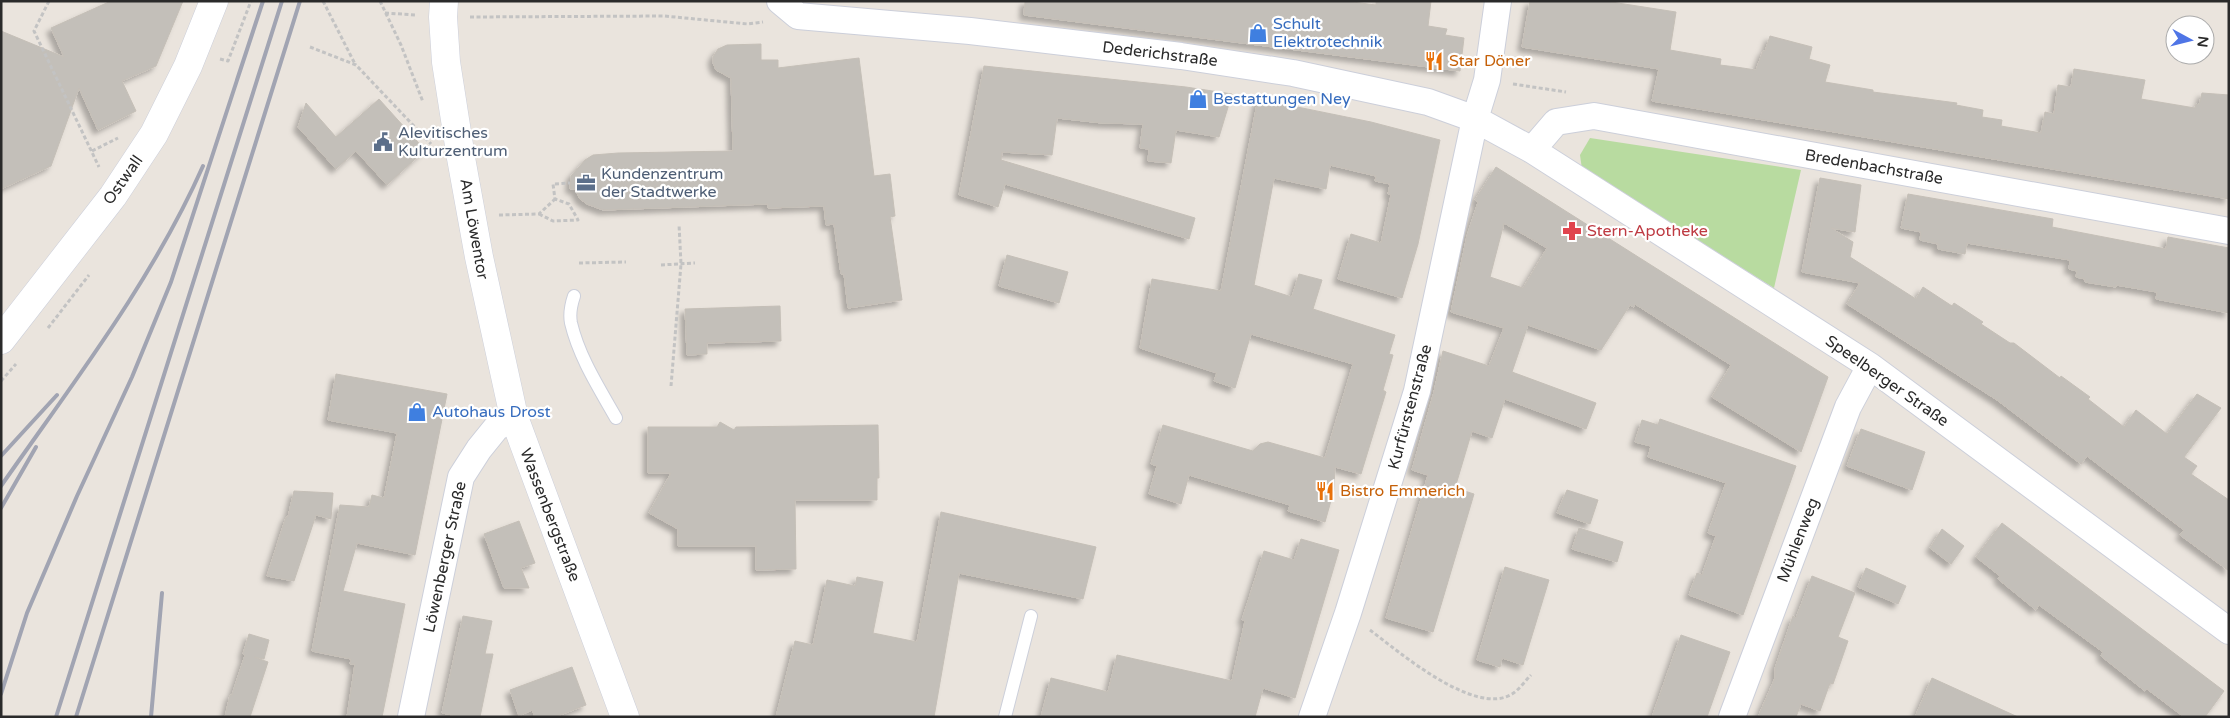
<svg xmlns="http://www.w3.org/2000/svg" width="2230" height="718" font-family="'Varela Round',sans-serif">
  <defs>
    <filter id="shadow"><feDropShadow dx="-4.5" dy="4.5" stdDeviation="2.5" flood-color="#0004"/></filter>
  </defs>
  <rect width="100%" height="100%" fill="#eae4dd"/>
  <!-- green -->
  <path fill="#b8dba0" d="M1590,138L1801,170L1774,288L1582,169L1580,155Z"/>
  <!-- building -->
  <path fill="#c3bfb9" stroke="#c5bfb7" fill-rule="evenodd" filter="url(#shadow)" d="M111,1H183L156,66L122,81L136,111L98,130L79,88L51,166L1,189V31L64,57L51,28Z
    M1025,1H1345L1376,5V1H1431L1428,26L1447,29L1445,35L1464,38L1460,71L1024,15Z
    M1530,1H1605L1676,12L1670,50L1721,59L1720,65L1736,67L1756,70L1763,51H1765L1770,36L1812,47L1809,59L1830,65L1825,82L1873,90V92L1957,103L1956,105L1983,110L1982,117L2002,120L2001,126L2041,133L2045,112L2054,114L2058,85L2071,87L2074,69L2145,80L2141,99L2195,108L2196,104L2199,105L2202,93L2229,95V199L1652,101L1659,69L1522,47Z
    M761,44V60H778V68L859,58L874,176L890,174L895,216L890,217L902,300L848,308L844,274H841L834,224L826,225L824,206L768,208V204L603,210L587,204L580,199L575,189H570L571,176L585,160L593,155L618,153L733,151L731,78L716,70L713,63V57L718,49L727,45Z
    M984,66L1186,87L1232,94L1219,137L1176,130L1171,163L1148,161L1149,149L1140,148L1143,124L1102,123L1057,118L1052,155L1002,152L1001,160L1195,218L1189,239L1005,184L998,207L959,195Z
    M379,99L425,150L387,185L356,151L336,169L298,127L306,103L336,137Z
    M1258,99L1371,122L1440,140L1418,244L1402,298L1338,279L1351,234L1381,243L1391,195L1388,194L1390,184L1375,181L1376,176L1330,165L1326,189L1274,178L1254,285L1292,297L1299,274L1322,280L1313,309L1395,335L1389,354L1393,355L1383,390L1386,392L1361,474L1335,467L1334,490L1325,522L1288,511L1290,505L1189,475L1181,504L1149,494L1157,466L1151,464L1163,425L1253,451L1260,444L1268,442L1325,458L1353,364L1251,334L1235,388L1214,381L1217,373L1140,348L1152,279L1221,291Z
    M1496,167L1828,377L1801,452L1712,397L1731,365L1635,304L1634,307L1630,305L1601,350L1528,325L1512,372L1596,403L1586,429L1505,399L1492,438L1472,431L1455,488L1474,494L1433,632L1386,618L1428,475L1412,470L1434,392L1443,351L1489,366L1504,328L1451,312L1467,236L1478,202L1475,200ZM1504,223L1547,248L1523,288L1490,277Z
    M1820,178L1861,185L1855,232L1831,228L1853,242L1850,257L1916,299L1923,287L1952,306L1954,303L1983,322L1981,324L2010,343H2014L2060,378L2061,376L2090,397L2088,399L2124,427L2136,410L2167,434L2197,394L2221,408L2184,457L2197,466L2191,474L2229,500V571L2180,535L2184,530L2087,456L2081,464L1997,400L1847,304L1860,283L1802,272Z
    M1908,194L2053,219L2052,227L2166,249L2168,237L2229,248V313L2156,299L2157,292L2116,285V287L2085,282V279L2076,277L2077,271L2069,269L2070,260L1967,243L1965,254L1938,249V244L1920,240L1921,232L1901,228Z
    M1007,255L1068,272L1059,303L999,286Z
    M780,306L781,341L707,343V354L687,355L685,309Z
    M336,374L447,394L415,555L357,543L343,591L405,604L382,717H347L355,664H350L351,659L312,651L340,505L369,507L372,495L384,498L397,433L328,420Z
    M1660,419L1796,466L1743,615L1689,595L1697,573L1702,575L1716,536L1708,533L1726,483L1648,457L1651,446L1635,442L1642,420L1658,425Z
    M720,422L734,430L736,427L878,425L879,478H877V500H795L796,569L756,570V546H678V529L649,513L671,473H648V427H717Z
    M1861,429L1925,452L1912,490L1847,466Z
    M1567,490L1598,500L1590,524L1557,513Z
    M294,491L333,493L331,519L316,515L294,581L267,576L286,517H288Z
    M941,512L1096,547L1083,599L959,573L934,717H776L795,641L813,645L827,580L855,586L857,577L883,582L873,633L917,642Z
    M519,521L535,563L521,568L529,588H504L484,534Z
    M2002,523L2224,691L2205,717H2184L2147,689L2145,691L2101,656L2103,652L2039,605L2036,610L1998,579L2000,576L1976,557Z
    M1579,528L1623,542L1617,562L1572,549Z
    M1942,529L1964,546L1951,564L1930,548Z
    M1301,539L1339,550L1295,698L1263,688L1255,717H1041L1051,678L1108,692L1117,655L1232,681L1245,621L1242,620L1264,551L1294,560Z
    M1505,567L1549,580L1523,665L1502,658L1500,667L1477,660Z
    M1866,568L1906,586L1898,604L1858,587Z
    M1812,576L1855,593L1838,637L1848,641L1833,684L1830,683L1820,711L1801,704L1796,717H1758L1775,678V668L1793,616L1796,618Z
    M463,616L492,621L485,654H493L480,717H462L442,713Z
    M249,634L269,640L264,659L254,657L268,662L250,717H225L230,695H232L245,655L243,654Z
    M1681,635L1730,652L1707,717H1652Z
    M572,667L586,705L555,717H535L532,710L519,716L510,690Z
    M1932,678L2018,717H1915Z"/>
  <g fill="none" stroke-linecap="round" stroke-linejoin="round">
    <!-- lane casing -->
    <g stroke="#cccfda" stroke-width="14">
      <path id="lane" d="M574,296C571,305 569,313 571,323C579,357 599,388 616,418
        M1005,717L1031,616"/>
    </g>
    <!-- street casing -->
    <g stroke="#cccfda" stroke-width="28">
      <path id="street" d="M780,1L798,16L970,31L1181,56L1293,73L1428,102L1475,119L1532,150L1870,366L2229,631
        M1532,150L1556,122L1594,116L2229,231
        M411,717L461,477L479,449L496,428L514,417
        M1312,717L1348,613L1417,391L1475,119L1487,80L1498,1
        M1732,717L1848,407L1870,366"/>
    </g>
    <!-- secondary casing -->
    <g stroke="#cccfda" stroke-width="29">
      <path id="secondary" d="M444,1L443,17L446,62L461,158L479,257L514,417L625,717
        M1,340L113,196L154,134L188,66L214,1"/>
    </g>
    <!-- path -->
    <path stroke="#c3c3c3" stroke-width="3" stroke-dasharray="4 2.5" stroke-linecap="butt" d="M49,1L34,31L99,167
      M323,1L355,64
      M380,1L401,45L423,102
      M385,13L416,15
      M470,17L664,16L748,24L763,22
      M310,47L356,65L431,144
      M220,59L228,61L251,1
      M1513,84L1566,92
      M92,151L118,138
      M539,214L553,221L578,220L569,204L555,199L553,184L570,183
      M499,215L539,214L555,199
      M579,263L626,262
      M661,265L695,263
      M48,328L89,275
      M1,381L16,364
      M671,386L681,264L679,224
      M1370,630C1399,652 1475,717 1512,694C1519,690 1525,681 1531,675"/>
    <!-- lane -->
    <use href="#lane" stroke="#fff" stroke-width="12"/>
    <!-- street -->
    <use href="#street" stroke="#fff" stroke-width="26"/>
    <!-- secondary -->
    <use href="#secondary" stroke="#fff" stroke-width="28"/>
    <!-- rail -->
    <path stroke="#a1a4b2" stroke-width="4" d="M237,80L263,1
      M1,456L57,395
      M1,486C73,383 152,281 203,166
      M1,508L36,447
      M1,694L27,613L77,496L132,377L171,282L239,74
      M56,717L282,1
      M76,717L300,1
      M151,717L162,593"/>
  </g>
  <!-- icons -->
  <defs>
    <g id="shop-bare" transform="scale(1.5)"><path d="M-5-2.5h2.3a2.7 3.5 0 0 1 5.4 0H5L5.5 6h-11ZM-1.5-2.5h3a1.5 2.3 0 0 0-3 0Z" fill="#3f7fe0" stroke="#fff" stroke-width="2.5" paint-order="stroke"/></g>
    <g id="restaurant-bare" transform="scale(1.5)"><path d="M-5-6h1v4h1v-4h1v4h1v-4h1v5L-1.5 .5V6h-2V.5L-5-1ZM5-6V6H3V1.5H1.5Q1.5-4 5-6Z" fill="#e8710a" stroke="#fff" stroke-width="2.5" paint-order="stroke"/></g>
    <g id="civic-bare" transform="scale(1.5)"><path d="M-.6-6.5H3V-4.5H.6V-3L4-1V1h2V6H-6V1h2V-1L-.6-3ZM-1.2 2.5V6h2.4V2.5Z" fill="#5c6f8a" stroke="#fff" stroke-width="2.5" paint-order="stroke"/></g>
    <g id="office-bare" transform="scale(1.5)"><path d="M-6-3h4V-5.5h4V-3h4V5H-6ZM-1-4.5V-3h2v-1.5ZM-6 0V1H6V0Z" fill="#5c6f8a" stroke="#fff" stroke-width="2.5" paint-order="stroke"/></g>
    <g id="pharmacy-bare" transform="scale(1.5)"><path d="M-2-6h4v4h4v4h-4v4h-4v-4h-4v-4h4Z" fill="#e0444e" stroke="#fff" stroke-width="2.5" paint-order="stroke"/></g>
  </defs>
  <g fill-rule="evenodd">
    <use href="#shop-bare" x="1258" y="33"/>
    <use href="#restaurant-bare" x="1434" y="61"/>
    <use href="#shop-bare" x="1198" y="99"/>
    <use href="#civic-bare" x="383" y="142"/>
    <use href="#office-bare" x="586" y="183"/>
    <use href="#pharmacy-bare" x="1572" y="231"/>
    <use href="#shop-bare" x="417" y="412"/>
    <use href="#restaurant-bare" x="1325" y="491"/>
  </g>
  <g text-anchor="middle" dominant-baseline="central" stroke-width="4.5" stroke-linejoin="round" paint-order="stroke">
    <!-- shop labels -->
    <g font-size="16" fill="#366cbe" stroke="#fff" text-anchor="start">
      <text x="1273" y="24">Schult<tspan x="1273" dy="18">Elektrotechnik</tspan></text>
      <text x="1213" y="99">Bestattungen Ney</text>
      <text x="432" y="412">Autohaus Drost</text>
    </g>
    <!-- street labels -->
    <g font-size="16" fill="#2a2a2a" stroke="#fff">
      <text transform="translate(1160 54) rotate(7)">Dederichstraße</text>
      <text transform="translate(1874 167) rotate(10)">Bredenbachstraße</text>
      <text transform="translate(123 180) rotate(-55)">Ostwall</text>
      <text transform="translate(474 229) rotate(80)">Am Löwentor</text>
      <text transform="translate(1887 381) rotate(35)">Speelberger Straße</text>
      <text transform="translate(1410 407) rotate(-75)">Kurfürstenstraße</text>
      <text transform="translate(550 515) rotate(69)">Wassenbergstraße</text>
      <text transform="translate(1798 540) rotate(-69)">Mühlenweg</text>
      <text transform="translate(445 557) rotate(-78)">Löwenberger Straße</text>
    </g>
    <!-- food labels -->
    <g font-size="16" fill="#c56008" stroke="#fff" text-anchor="start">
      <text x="1449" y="61">Star Döner</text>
      <text x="1340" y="491">Bistro Emmerich</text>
    </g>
    <!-- service labels -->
    <g font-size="16" fill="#4e5e75" stroke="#fff" text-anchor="start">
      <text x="398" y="133">Alevitisches<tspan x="398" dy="18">Kulturzentrum</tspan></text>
      <text x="601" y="174">Kundenzentrum<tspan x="601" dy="18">der Stadtwerke</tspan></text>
    </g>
    <!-- health labels -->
    <g font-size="16" fill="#be3a42" stroke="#fff" text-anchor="start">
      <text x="1587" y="231">Stern-Apotheke</text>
    </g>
  </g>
  <!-- border -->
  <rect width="2230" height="718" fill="none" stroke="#2a2a2a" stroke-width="5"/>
  <!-- north arrow -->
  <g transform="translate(2190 40) rotate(97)"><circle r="24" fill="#ffffff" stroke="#aaaaaa"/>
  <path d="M0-4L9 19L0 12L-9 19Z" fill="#4f75e6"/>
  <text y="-8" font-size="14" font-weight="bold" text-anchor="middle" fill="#2a2a2a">N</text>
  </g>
</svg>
